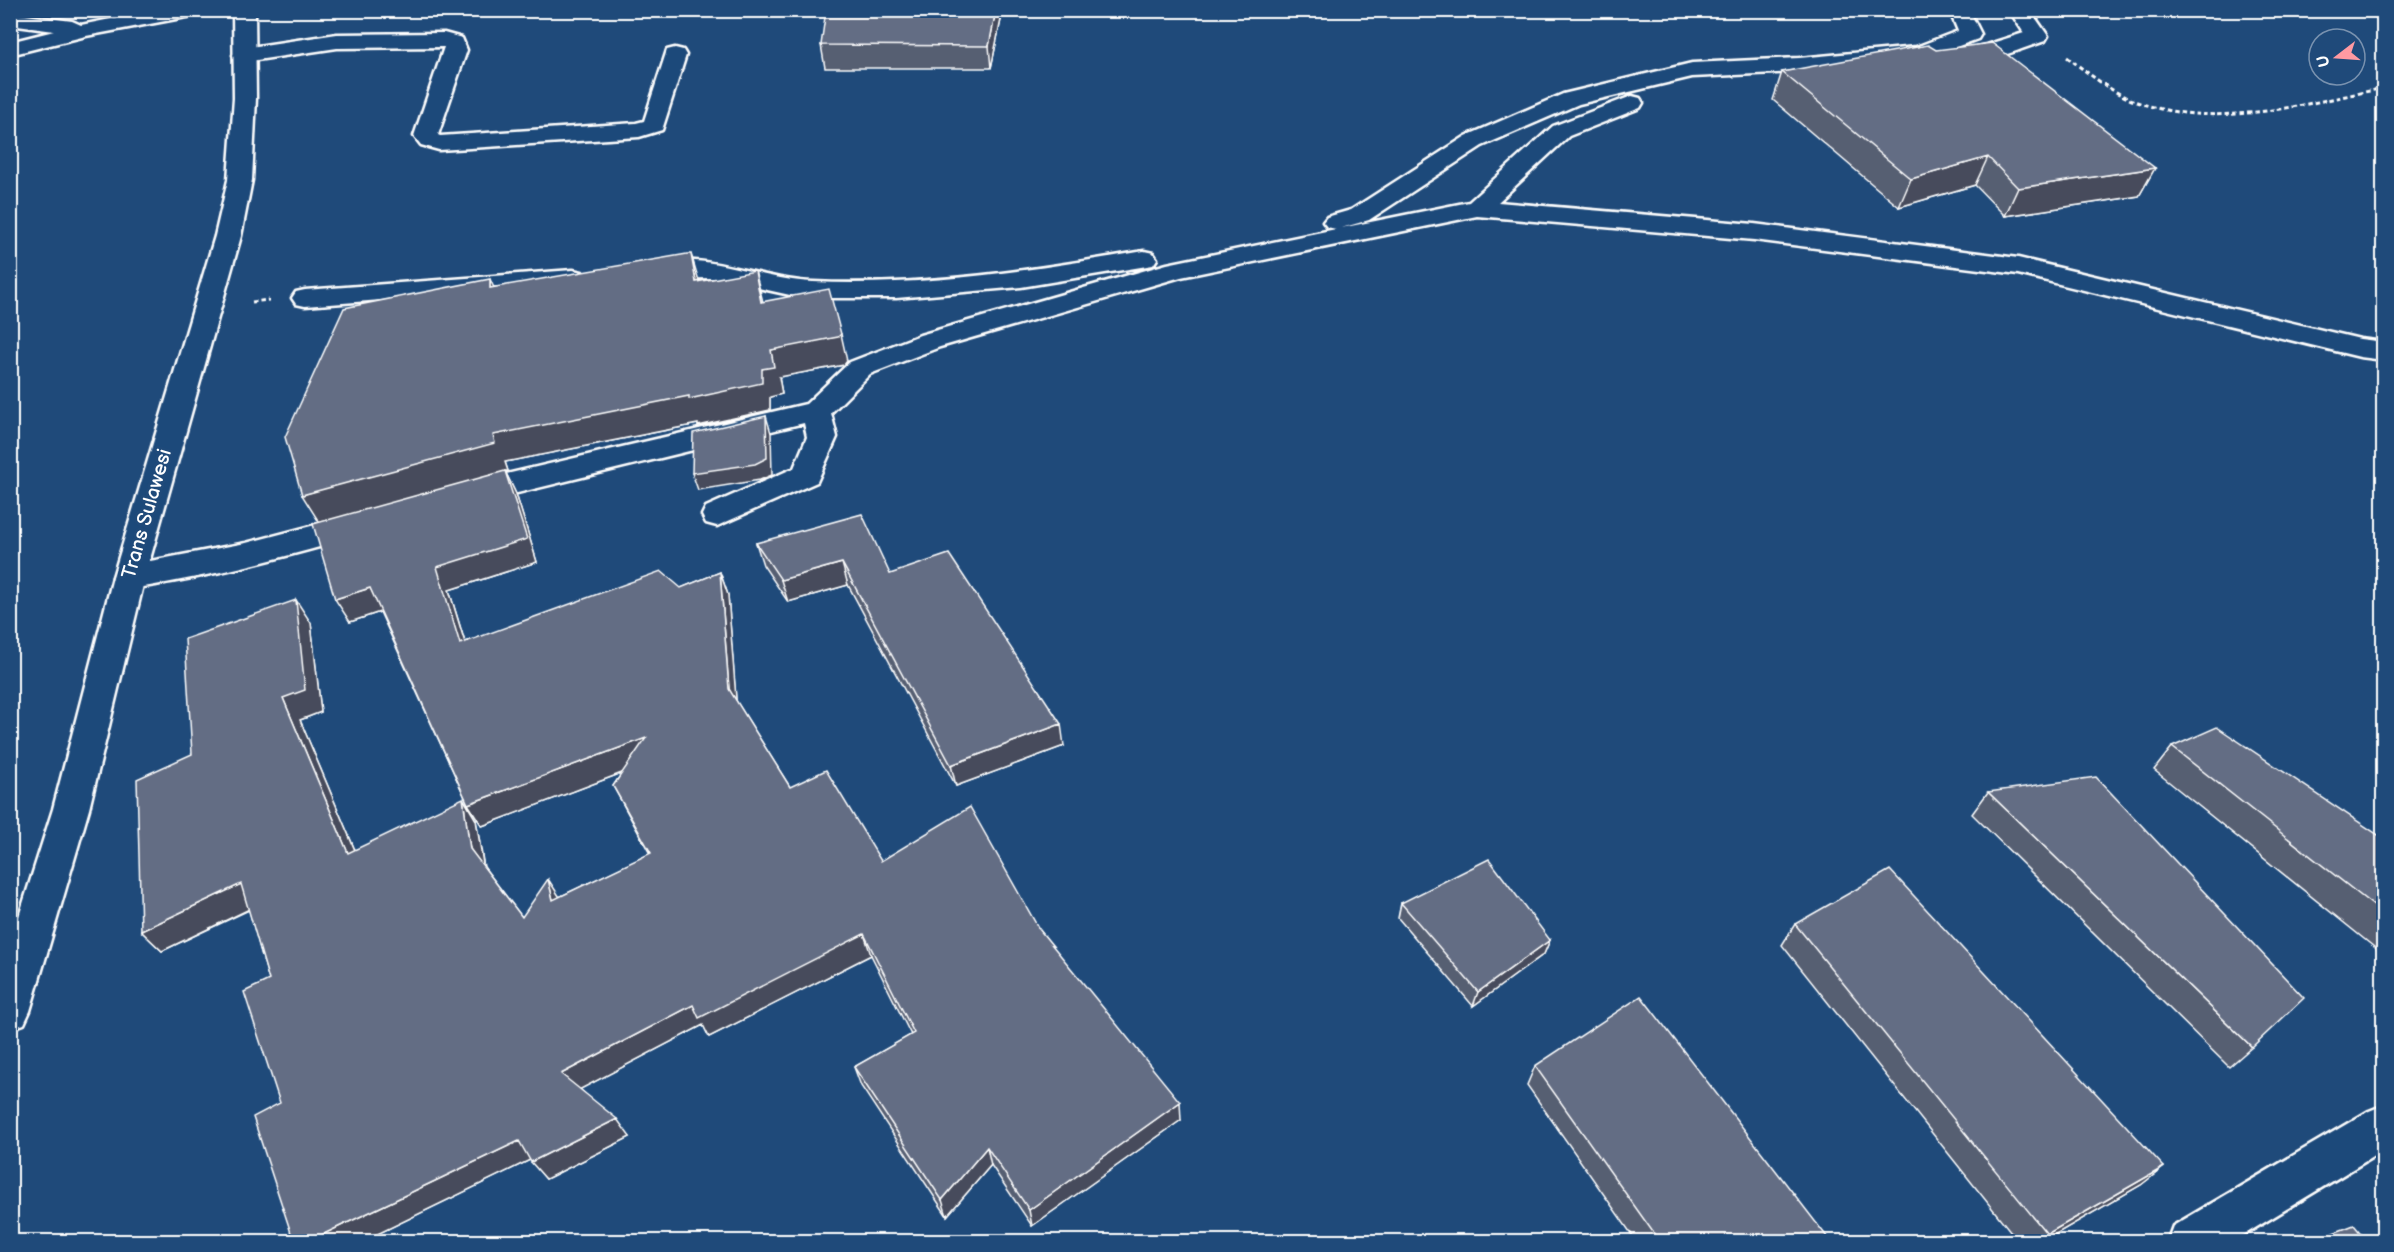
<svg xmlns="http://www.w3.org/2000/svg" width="2394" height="1252" font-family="'Balsamiq Sans',sans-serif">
  <rect width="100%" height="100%" fill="#1f4a7a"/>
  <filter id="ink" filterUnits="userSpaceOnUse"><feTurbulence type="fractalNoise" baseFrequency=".0167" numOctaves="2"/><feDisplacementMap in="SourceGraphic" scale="12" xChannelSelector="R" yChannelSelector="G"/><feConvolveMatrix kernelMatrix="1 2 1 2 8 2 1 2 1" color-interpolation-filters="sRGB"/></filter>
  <g filter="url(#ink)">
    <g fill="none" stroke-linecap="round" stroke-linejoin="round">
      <!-- minor casing -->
      <g stroke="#fff" stroke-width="5">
        <path id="minor" d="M155,10H202L200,15L192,16L86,36L10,55V42L54,31L10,25V13L72,21L81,25Z
          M1946,10H1969L1981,34L1978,39L1920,60L1799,72L1692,77L1579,104L1482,146L1369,220L1341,228L1469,202L1553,126L1632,96L1640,98L1643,103L1640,108L1569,136L1498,202L1754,224L2018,258L2360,339L2384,342V360L2360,357L2018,274L1754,240L1477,216L1181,277L940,347L870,374L831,413L837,437L817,482L717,526L706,523L702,515L706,507L794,468L807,437L804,423L468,505L457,502L453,494L457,486L468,483L806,404L850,362L920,335L1167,264L1336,229L1327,227L1323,222L1327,217L1351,210L1466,136L1563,94L1692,63L1799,58L1916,47L1958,31L1953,19Z
          M2009,10H2030L2048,36L2045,41C2020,49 1974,69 1948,63L1945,58L1948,53L1986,45L2024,33Z
          M444,33L462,38L467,50L438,135L440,136L636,123L644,121L667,50L675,48L683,50L686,55L662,130L639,137L439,150L421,145L414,136L444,47L337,48L244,62L236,60L233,55L236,50L244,48L337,34Z
          M1144,251L1153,253L1157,259L1153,265L1021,287L896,298H813L790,295L712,278L651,279L642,277L638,271L642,265C707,249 752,279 813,282C924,287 1035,270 1144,251Z
          M573,270L582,272L586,278L582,284L305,306L296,304L292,298L296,292L305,290Z
          M361,513L372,516L377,524L372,532C307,551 242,569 176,581C157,584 136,591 118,585L113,577L118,569L129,565L246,543Z
          M2384,1105V1150L2232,1242H2167L2173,1226L2369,1111Z"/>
      </g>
      <!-- highway casing -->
      <g stroke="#fff" stroke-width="5">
        <path id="highway" d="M233,10H255L256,98L252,180L241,236L145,577L89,809L30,1011L24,1024L10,1029V945L53,809L113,577L215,236L228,180L234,98Z"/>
      </g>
      <!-- path -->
      <path stroke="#fff" stroke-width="3" stroke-dasharray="4.5 3" stroke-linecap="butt" d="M2067,57C2087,72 2108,90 2132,100C2212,132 2303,104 2384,88
        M252,302L269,300"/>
      <!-- minor -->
      <use href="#minor" fill="#1f4a7a" fill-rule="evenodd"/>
      <!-- highway -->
      <use href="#highway" fill="#1f4a7a" fill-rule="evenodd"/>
    </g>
    <!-- wall -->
    <path fill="#565e72" stroke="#fff" stroke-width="1.5" d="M1003,10L991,68H825L821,45Z
      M1936,50L2155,168L2139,196L2005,216L1975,185L1899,207L1773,100L1782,72Z
      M700,281L763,302L847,361L844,365L779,377L782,394L770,397V410L698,426V424L505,462L508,471H505L516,494L537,562L449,590L465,642L681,588L720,572L728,595L736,701L790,787L881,861L1039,929L1181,1120L1032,1226L991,1165L947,1216L861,1086L854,1067L911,1035L871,955L709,1037L703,1025L580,1089L630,1137L546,1179L530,1160L361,1242H294L269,980L249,910L162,951L141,931L192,754L311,623L321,712L300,720L355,850L476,820L484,867L522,917L559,897L650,854L613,786L622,773L482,826L468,804L380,612L350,622L493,287Z
      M756,543L890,574L1064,746L956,786L848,585L788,602L763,565Z
      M2172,747L2384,839V955L2154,770Z
      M1988,792L2252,1047L2229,1067L1972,814Z
      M1401,903L1550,940L1544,954L1473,1006L1398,918Z
      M1795,924L2164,1167L2141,1185L2042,1242H2019L1782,945Z
      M1535,1066L1831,1242H1637L1527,1085Z
      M2384,1152V1163L2377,1157Z"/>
    <!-- shaded-wall -->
    <path fill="#464c5c" stroke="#fff" stroke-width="1.5" d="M996,10H1003L991,68L989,46Z
      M1988,157L1975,185L1899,207L1911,179Z
      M2155,168L2139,196L2005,216L2018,188Z
      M691,254L699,281L696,282Z
      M755,271L762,298L769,329L761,302Z
      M490,279L502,306L490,288Z
      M841,334L847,361L844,365L779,377L782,394L770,397V410L698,426V424L505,462L508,471H505L516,494L537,562L449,590L472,666L460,644L319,522L302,495L493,435L762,369L771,350Z
      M766,416L771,433L772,475L760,480L698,490L692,473Z
      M842,563L848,585L788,602L781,580Z
      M720,572L728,595L737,711L729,689Z
      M370,588L383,611L350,622L335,599Z
      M296,600L311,623L321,712L300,720L365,874L348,853L283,698Z
      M1061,724L1064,746L956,786L951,765Z
      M646,738L656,760L482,826L468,804Z
      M463,798L476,820L484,870L470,849Z
      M548,879L561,899L553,900Z
      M241,884L260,904L162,951L141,931Z
      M864,934L871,955L709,1037L703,1025L575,1092L561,1074L693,1005Z
      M1550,940L1544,954L1473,1006L1478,992Z
      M1180,1102L1181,1120L1032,1226L1029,1210Z
      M617,1119L630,1137L546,1179L531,1162Z
      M519,1141L534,1158L361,1242H307Z
      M987,1147L991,1165L947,1216L942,1200Z
      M2164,1167L2141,1185L2042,1242H2037L2047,1234Z"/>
    <!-- building -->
    <path fill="#646d84" stroke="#fff" stroke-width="1.5" d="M826,10H996L989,46L821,45Z
      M1992,43L2155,168L2018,188L1988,157L1911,179L1782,72L1928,45L1936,50Z
      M687,254H691L696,282L755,271L761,302L829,289L841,334L838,337L771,350L774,367L762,369V383L689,399V396L493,435L495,443L302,495L285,437L344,308L490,279V288Z
      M766,416L767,458L755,464L692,473L693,433Z
      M505,471L527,539L437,567L460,644L661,571L681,588L720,572L729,689L790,787L826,770L881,861L970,807L1039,929L1180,1102L1029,1210L987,1147L942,1200L854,1067L914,1033L864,934L699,1018L693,1005L561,1074L617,1119L531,1162L519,1141L307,1242H294L253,1117L280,1103L244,992L269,980L241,884L141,931L137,779L192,754L185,639L296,600L305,690L283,698L348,853L463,798L470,849L522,917L548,879L553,900L651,853L613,786L646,738L468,804L370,588L335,599L313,524Z
      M862,514L890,574L949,554L1061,724L951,765L842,563L781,580L756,543Z
      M2217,727L2384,839V914L2172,747Z
      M2096,777L2304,998L2252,1047L1988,792Z
      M1489,859L1550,940L1478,992L1401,903Z
      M1890,870L2164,1167L2047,1234L1795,924Z
      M1641,996L1831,1242H1660L1535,1066Z
      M2354,1225L2368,1242H2310Z"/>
  </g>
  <g text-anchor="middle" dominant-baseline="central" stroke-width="6" stroke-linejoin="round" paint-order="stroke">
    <!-- street labels -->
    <g font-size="20" fill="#fff" stroke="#1f4a7a">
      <text transform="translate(147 514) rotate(-74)">Trans Sulawesi</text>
    </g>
  </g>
  <!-- margin -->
  <rect width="2394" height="1252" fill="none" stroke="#1f4a7a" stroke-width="36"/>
  <rect x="18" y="18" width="2358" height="1216" fill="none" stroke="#fff" stroke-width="2" filter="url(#ink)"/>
  <!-- north arrow -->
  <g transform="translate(2337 57) rotate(253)"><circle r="28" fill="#1f4a7a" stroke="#7992af" stroke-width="1.5"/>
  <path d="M0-4.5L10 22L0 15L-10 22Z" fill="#ff9aa2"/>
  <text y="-9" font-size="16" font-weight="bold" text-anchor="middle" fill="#ffffff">U</text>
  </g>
</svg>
